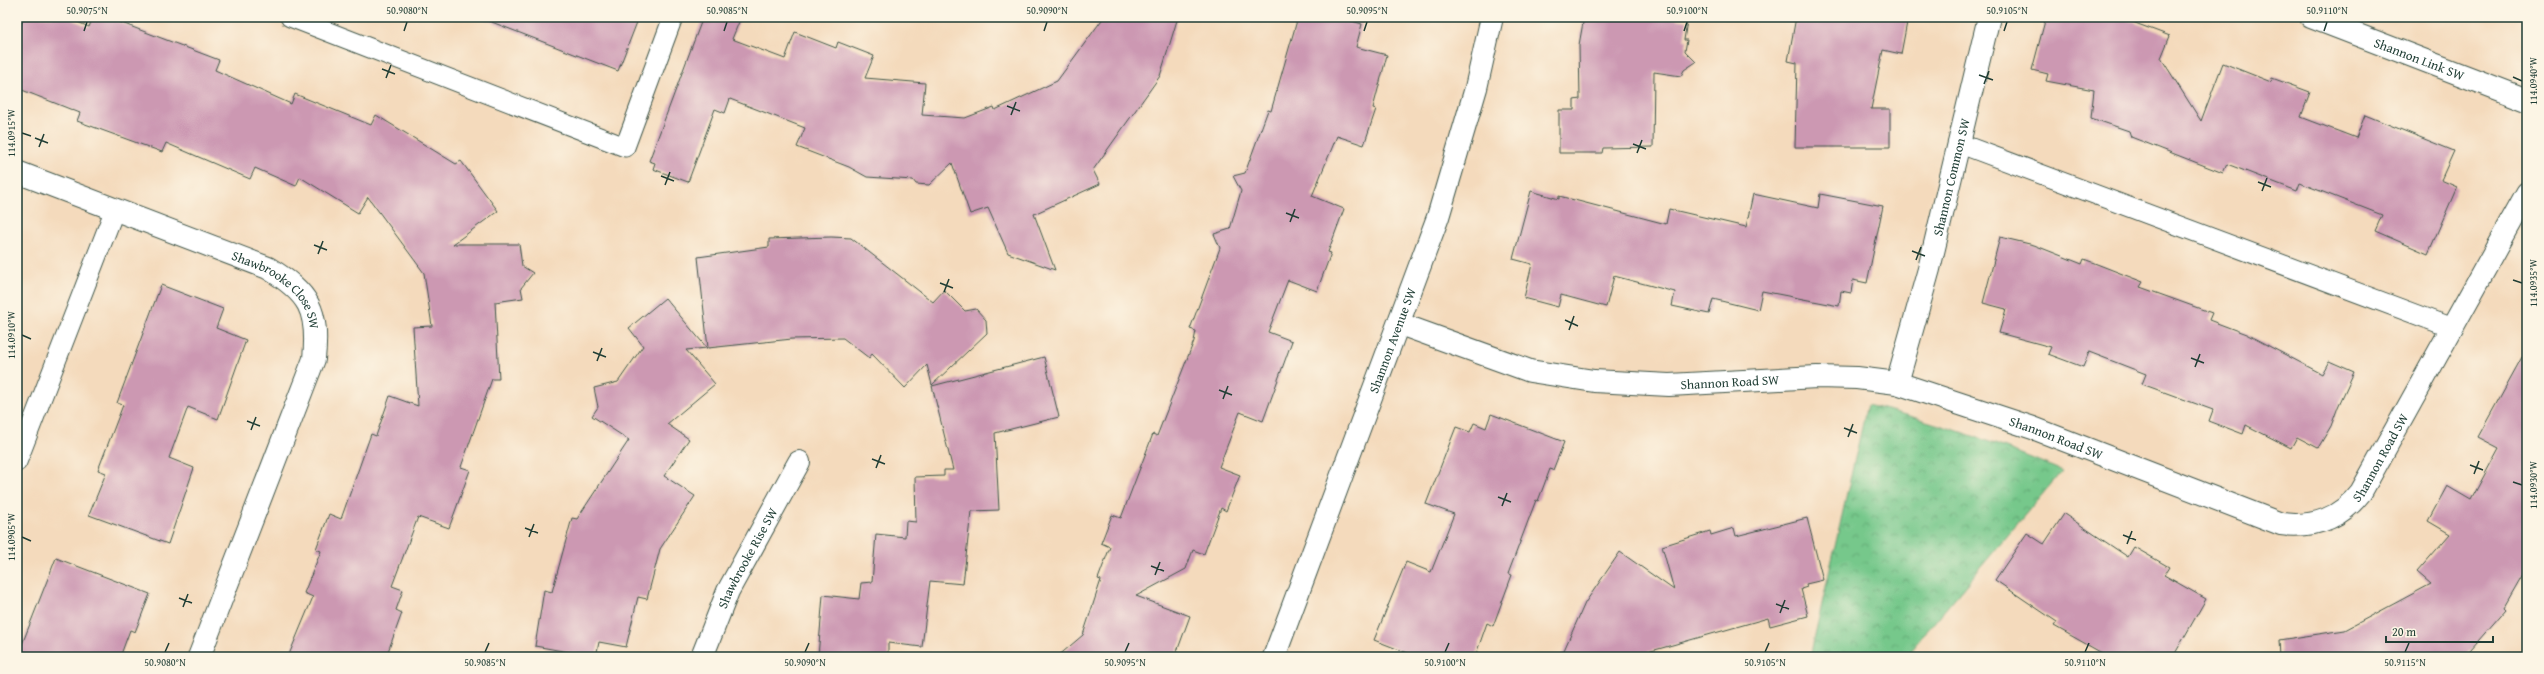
<svg xmlns="http://www.w3.org/2000/svg" width="2544" height="674" font-family="'Gentium Book Plus',serif">
  <defs>
    <pattern id="park-crowns" width="20" height="18" patternUnits="userSpaceOnUse"><rect width="20" height="18" fill="#76c88b"/><path d="M2 6a3 3 0 1 1 6 0M12 15a3 3 0 1 1 6 0" fill="none" stroke="#60a472"/></pattern>
  </defs>
  <rect width="100%" height="100%" fill="#fcf5e5"/>
  <filter id="ink" filterUnits="userSpaceOnUse"><feTurbulence type="fractalNoise" baseFrequency=".025" numOctaves="2"/><feDisplacementMap in="SourceGraphic" scale="8" xChannelSelector="R" yChannelSelector="G"/><feConvolveMatrix kernelMatrix="1 2 1 2 8 2 1 2 1" color-interpolation-filters="sRGB"/></filter>
  <filter id="wash" filterUnits="userSpaceOnUse"><feTurbulence type="fractalNoise" baseFrequency=".012" numOctaves="4" result="noise"/><feDisplacementMap in="SourceGraphic" scale="16" xChannelSelector="R" yChannelSelector="G"/><feGaussianBlur stdDeviation="0.9" result="paint"/><feColorMatrix in="noise" values="0 0 0 0 0 0 0 0 0 0 0 0 0 0 0 0 0 1.4 0 .05"/><feComposite in="paint" operator="in"/></filter>
  <g filter="url(#wash)">
    <rect width="100%" height="100%" fill="#f4dabc"/>
    <!-- park -->
    <path fill="url(#park-crowns)" stroke="#4a8260" d="M1867,405C1934,421 1998,443 2062,471L1905,657H1810Z"/>
    <g id="blocks">
      <!-- building -->
      <path fill="#cc98b2" d="M24,17H66L89,27L93,17H106L219,60L215,70L291,104L295,94L371,125L376,115L456,164L461,161L498,211L453,244H519L522,266L533,273L521,288L523,298L495,302L499,379H492L461,467L470,470L449,528L418,517L392,586L403,590L396,610L402,613L386,657H288L313,597L304,593L321,551L316,549L329,514L341,519L371,434L376,436L390,396L418,406L413,327L432,326L424,273L368,197L358,213L300,177L296,186L255,168L250,179L166,143L162,152L77,121L80,113L17,88V34Z
        M482,17H639L618,71L484,19Z
        M703,17H741L732,39L785,59L795,32L836,48L838,42L874,56L865,78L925,83L922,115L965,118L994,107L995,110L1057,81L1104,17H1178L1160,76L1093,170L1100,184L1034,214L1055,270L1008,253L988,208L970,214L952,163L929,185L916,184L913,180L867,177L849,167L797,147L805,128L730,99L725,113L715,109L688,182L653,169L655,163L649,161Z
        M1298,17H1338L1362,24L1356,47L1387,55L1373,108L1376,109L1364,145L1337,136L1312,196L1344,209L1328,252L1331,253L1317,291L1288,280L1268,332L1292,341L1263,421L1240,412L1219,467L1240,475L1226,511L1221,508L1204,554L1193,550L1186,569L1136,596L1190,616L1175,657H1057L1083,635L1101,580L1098,579L1110,547L1101,543L1112,515L1121,518L1153,434L1157,436L1162,423L1194,341L1196,331L1190,329L1220,248L1214,234L1230,229L1241,191L1233,176L1245,173L1268,110L1271,111Z
        M1584,17H1665L1687,21L1684,40H1687L1685,51L1696,62L1684,70L1681,76L1654,72L1653,147L1603,148L1602,153H1559V110H1574V100L1580,99L1579,45Z
        M1796,17H1908L1901,54L1883,50L1871,109H1890V147H1795L1797,63L1788,61Z
        M2046,17H2119L2170,36L2161,58L2201,121L2223,63L2271,82L2272,78L2310,92L2301,117L2356,138L2365,115L2454,151L2441,180L2457,187L2428,254L2375,231L2382,215L2300,183L2297,191L2227,164L2223,173L2131,137L2129,131L2091,118L2094,90L2046,81L2048,74L2032,70Z
        M1531,191L1559,199V196L1666,224L1669,209L1746,227L1753,194L1818,208L1820,194L1883,206L1867,283L1853,280L1851,293L1841,291L1839,306L1762,291L1758,310L1713,299L1709,314L1672,306L1675,292L1614,276L1606,307L1561,295L1558,307L1524,298L1532,264L1513,259Z
        M831,237L851,238L933,302L944,290L965,311L976,309L986,320L987,333L932,385L927,365L905,388L872,354L869,358L843,338L792,339L708,348L698,257L769,247V239Z
        M2000,237L2034,245L2082,264L2084,259L2143,282L2140,287L2212,313L2209,320L2246,334L2322,374L2329,361L2354,372L2338,407L2331,426L2318,448L2297,437L2291,448L2246,425L2243,434L2209,421L2213,410L2142,384L2146,374L2089,352L2083,367L2048,354L2051,347L1999,333L2006,309L1983,303Z
        M161,285L223,309L216,328L246,340L218,419L188,407L169,458L194,468L168,544L89,515L106,473L98,470L123,405L117,403Z
        M665,298L707,348L686,350L715,384L667,424L689,439L664,476L695,496L660,549L647,599L638,597L626,647L599,642L596,657L535,646L544,590L552,592L572,518L577,519L629,440L592,416L598,407L594,388L618,382L643,346L629,328Z
        M2527,348V567L2504,607L2506,609L2464,657H2280L2279,640L2345,630L2431,584L2417,572L2450,534L2428,521L2447,486L2471,500L2499,448L2478,437Z
        M1044,357L1059,417L995,433L999,510L971,511L963,584L930,581L922,647L888,643V657H818L823,595L859,599L861,583L872,582L876,534L905,537L906,521L916,522L915,477L944,476V470H953L932,386Z
        M1491,414L1564,442L1553,470L1550,469L1538,501L1536,500L1508,574L1512,575L1493,626L1487,623L1475,657H1418L1374,640L1406,562L1431,572L1454,514L1426,504L1456,427L1470,432L1474,423L1486,428Z
        M2064,514L2128,557L2134,547L2169,567L2164,575L2206,599L2173,657H2109L2054,626L2057,622L1995,580L2027,533L2044,544Z
        M1807,518L1823,580L1806,584L1807,587L1801,589L1808,616L1770,626L1768,618L1630,657H1561L1585,603L1620,552L1674,590L1662,546L1710,531L1711,535L1734,528L1736,536Z
        M56,558L150,594L135,632L130,630L120,657H17Z"/>
    </g>
  </g>
  <g filter="url(#ink)">
    <use href="#blocks" fill-opacity="0" stroke="#3f5548" stroke-width="1"/>
    <g fill="none" stroke-linecap="round" stroke-linejoin="round">
      <!-- lane casing -->
      <g stroke="#3f5548" stroke-width="21">
        <path id="lane" d="M290,17L625,147L673,17
          M1958,143L2452,328
          M17,462L115,209"/>
      </g>
      <!-- street casing -->
      <g stroke="#3f5548" stroke-width="24">
        <g id="street">
          <path id="s1" d="M2311,17L2527,100"/>
          <path id="s2" d="M17,172L268,268C309,293 319,310 314,359L199,657"/>
          <path id="s3" d="M1400,324L1530,371L1594,381L1669,385L1817,377L1857,378L1897,383L2033,428L2281,524C2314,528 2340,519 2361,492L2527,193"/>
          <path id="s4" d="M1897,383L1929,269L1989,17"/>
          <path id="s5" d="M702,657L728,591L799,462"/>
          <path id="s6" d="M1274,657L1438,217L1476,88L1492,17"/>
        </g>
      </g>
      <!-- lane -->
      <use href="#lane" stroke="#fff" stroke-width="19"/>
      <!-- street -->
      <use href="#street" stroke="#fff" stroke-width="22"/>
    </g>
  </g>
  <!-- ticks -->
  <path fill="none" stroke="#1f3d34" stroke-width="1.5" d="M84,31L87,22M404,31L407,22M724,31L727,22M1044,31L1047,22M1364,31L1367,22M1684,31L1687,22M2004,31L2007,22M2324,31L2327,22M382,69L395,74M1979,75L1993,80M2513,77L2522,81M386,78L391,65M1984,84L1989,71M1007,106L1020,111M1011,115L1016,102M22,133L31,136M35,138L48,143M1633,144L1646,149M39,147L44,134M1637,153L1642,140M661,176L674,181M2258,182L2271,187M665,185L670,172M2262,191L2267,178M1286,213L1299,218M1290,222L1295,209M314,245L327,250M1912,251L1925,256M318,254L323,241M1916,260L1921,247M2513,280L2522,283M940,283L953,288M944,292L949,279M1565,320L1578,326M1569,330L1574,316M22,335L31,339M593,352L606,357M2191,358L2204,363M597,361L602,348M2195,367L2200,354M1219,390L1232,395M1223,399L1228,386M247,421L260,426M1844,428L1857,433M251,430L256,417M1848,437L1853,424M872,459L885,464M2470,465L2483,470M876,468L881,455M2474,474L2479,461M2513,482L2522,485M1498,497L1511,502M1502,506L1507,493M525,528L538,533M2123,535L2136,540M22,537L31,541M529,537L534,524M2127,544L2132,531M1151,566L1164,571M1155,575L1160,562M179,598L192,603M1776,604L1789,609M183,607L188,594M1780,613L1785,600M165,652L169,643M485,652L489,643M805,652L809,643M1125,652L1129,643M1445,652L1449,643M1765,652L1769,643M2085,652L2089,643M2405,652L2409,643"/>
  <g text-anchor="middle" dominant-baseline="central" stroke-width="3" stroke-linejoin="round" paint-order="stroke">
    <!-- street labels -->
    <g font-size="13" fill="#1f3d34" stroke="#fcf5e5">
      <text stroke="none"><textPath href="#s1" startOffset="116">Shannon Link SW</textPath></text>
      <text stroke="none"><textPath href="#s4" startOffset="213">Shannon Common SW</textPath></text>
      <text stroke="none"><textPath href="#s2" startOffset="290">Shawbrooke Close SW</textPath></text>
      <text stroke="none"><textPath href="#s6" startOffset="338">Shannon Avenue SW</textPath></text>
      <text stroke="none"><textPath href="#s3" startOffset="339">Shannon Road SW</textPath></text>
      <text stroke="none"><textPath href="#s3" startOffset="675">Shannon Road SW</textPath></text>
      <text stroke="none"><textPath href="#s3" startOffset="1046">Shannon Road SW</textPath></text>
      <text stroke="none"><textPath href="#s5" startOffset="109">Shawbrooke Rise SW</textPath></text>
    </g>
  </g>
  <!-- margin -->
  <rect width="2544" height="674" fill="none" stroke="#fcf5e5" stroke-width="44"/>
  <!-- scale -->
  <path d="M2386 636v6h107v-6" fill="none" stroke="#1f3d34" stroke-width="2"/>
  <text x="2392" y="636" font-size="12" fill="#1f3d34" stroke="#fcf5e5" stroke-width="3" paint-order="stroke">20 m</text>
  <rect x="22" y="22" width="2500" height="630" fill="none" stroke="#1f3d34" stroke-width="1.5"/>
  <g font-size="10" text-anchor="middle" fill="#1f3d34">
    <text x="87" y="14">50.9075°N</text>
    <text x="407" y="14">50.9080°N</text>
    <text x="727" y="14">50.9085°N</text>
    <text x="1047" y="14">50.9090°N</text>
    <text x="1367" y="14">50.9095°N</text>
    <text x="1687" y="14">50.9100°N</text>
    <text x="2007" y="14">50.9105°N</text>
    <text x="2327" y="14">50.9110°N</text>
    <text transform="translate(2533 81) rotate(-90)" y="4">114.0940°W</text>
    <text transform="translate(11 133) rotate(-90)" y="4">114.0915°W</text>
    <text transform="translate(2533 283) rotate(-90)" y="4">114.0935°W</text>
    <text transform="translate(11 335) rotate(-90)" y="4">114.0910°W</text>
    <text transform="translate(2533 485) rotate(-90)" y="4">114.0930°W</text>
    <text transform="translate(11 537) rotate(-90)" y="4">114.0905°W</text>
    <text x="165" y="666">50.9080°N</text>
    <text x="485" y="666">50.9085°N</text>
    <text x="805" y="666">50.9090°N</text>
    <text x="1125" y="666">50.9095°N</text>
    <text x="1445" y="666">50.9100°N</text>
    <text x="1765" y="666">50.9105°N</text>
    <text x="2085" y="666">50.9110°N</text>
    <text x="2405" y="666">50.9115°N</text>
  </g>
</svg>
